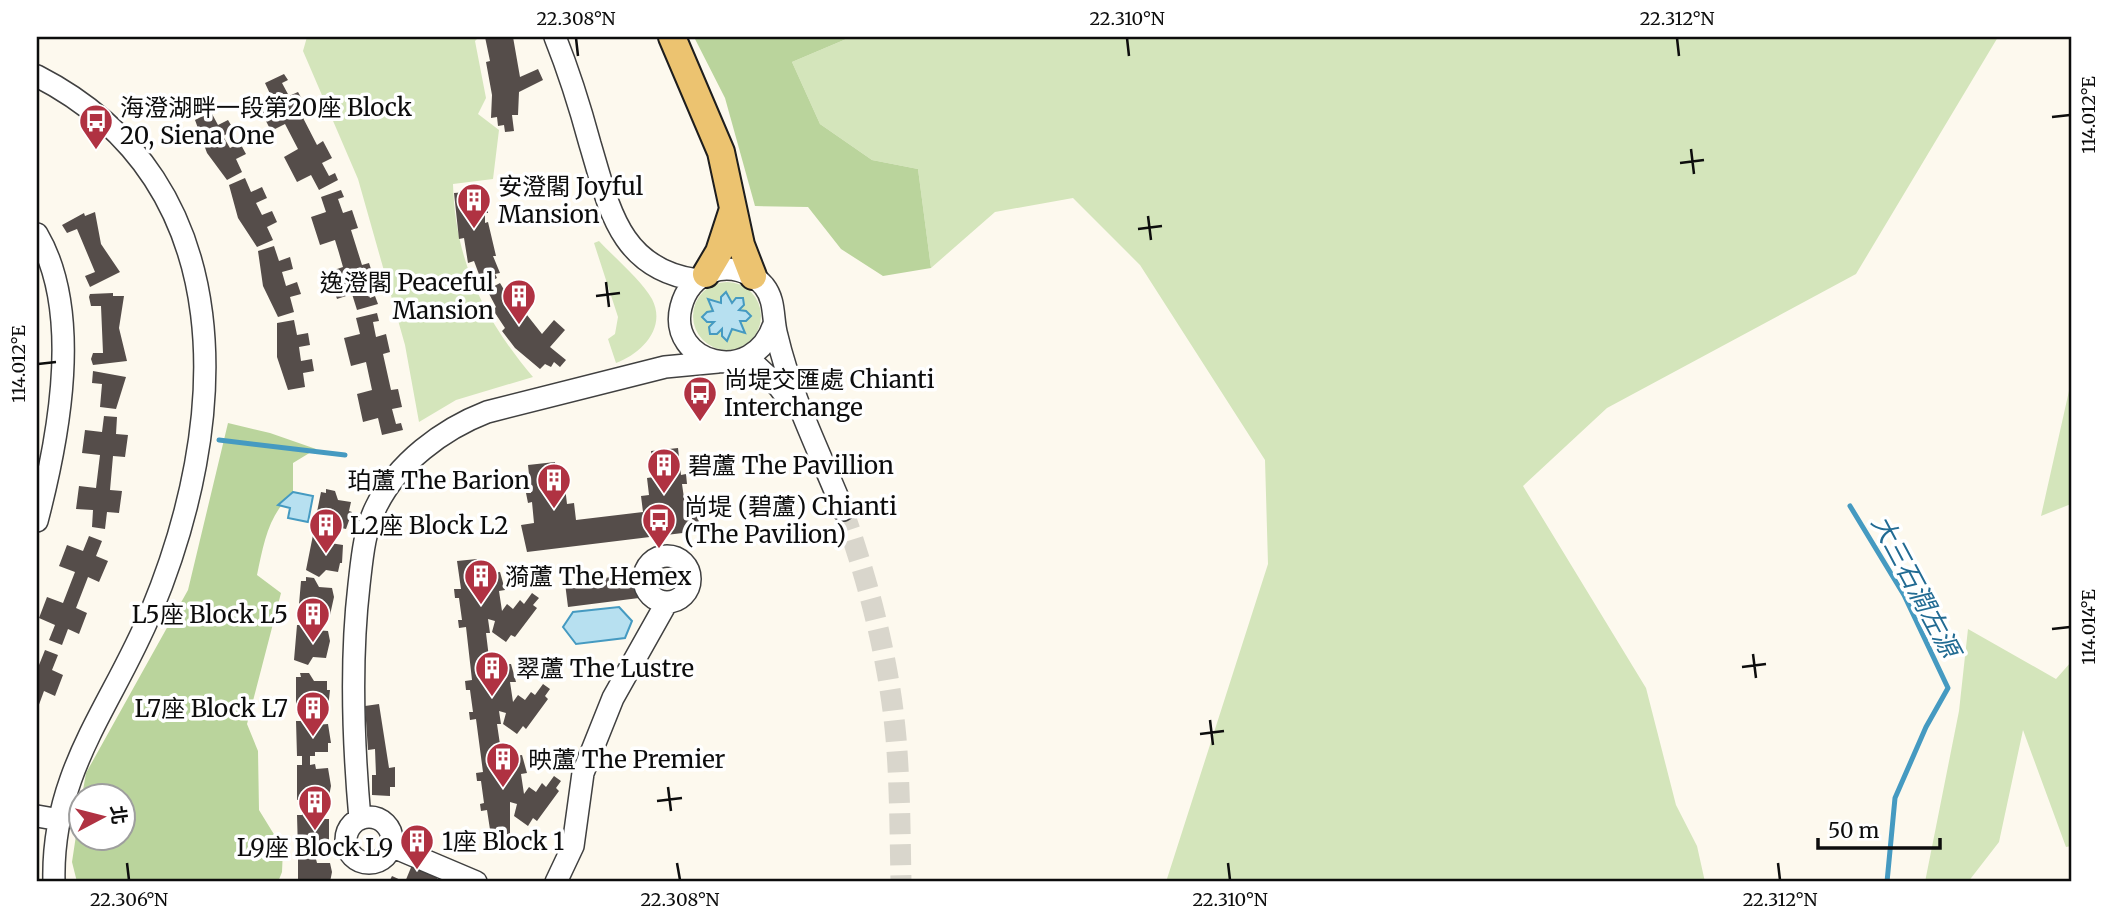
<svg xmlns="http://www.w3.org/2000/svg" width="2108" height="919" font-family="Merriweather,'Noto Sans TC',serif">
  <rect width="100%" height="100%" fill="#fdf9ee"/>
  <!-- green -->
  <path fill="#d4e5bb" d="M307,37H479L475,41L486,98L478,114L499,130L493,179L453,184C455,261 484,319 533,377L456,400L419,422L405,345L358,179L303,51Z
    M851,37H1998L1856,274L1607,408L1523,486L1646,688L1676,805L1697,846L1705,882H1166L1268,564L1265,460L1140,265L1073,198L995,212L931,268L918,169L872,160L820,124L792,62Z
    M599,241C614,257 642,281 652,299C667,328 641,354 616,363L608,339L615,334L618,317L594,243Z
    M693 316a34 34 0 1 1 68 0a34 34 0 1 1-68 0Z
    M2071,382V504L2041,516Z
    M1968,629L2056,679L2071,662V846L2066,847L2023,730L1999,842L1968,882H1925L1959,711Z"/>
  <!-- forest -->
  <path fill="#bad49c" d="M694,37H851L792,62L820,124L872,160L918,169L931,268L883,276L841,249L808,207L755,206L725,98Z
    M228,423L270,433L316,449L293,463V492C268,516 264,542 257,575L281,593L247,724L258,751L259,810L283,849L282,872L278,882H77L72,862L80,809V838H122V796H82L86,773L188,590Z"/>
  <!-- water -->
  <path fill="#b7e0f0" stroke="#459ac1" stroke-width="2" d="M726,292L732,303L736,298H743L744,305L739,310L746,311L751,316L746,321H740L745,333L732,329L727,341L722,336V329L717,334H710L709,327L714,322H707L702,317L707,312L713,311L708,299L721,303V297Z
    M293,492L313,496L308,522L288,518L290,508L278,505Z
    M619,607L632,621L625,638L576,644L563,627L573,612Z"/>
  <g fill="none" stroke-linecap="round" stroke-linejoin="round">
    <!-- stream -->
    <path stroke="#459ac1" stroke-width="5" d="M219,440L345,455
      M1850,506L1904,595L1948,688L1926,727L1895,798L1887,882"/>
  </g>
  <!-- building -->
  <path fill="#554d4a" d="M485,37H513L520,77L538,69L543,80L519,92L518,115H512L514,131L505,132L504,125L498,126L497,117L491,118L492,95L486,62L490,61Z
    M284,74L288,80L282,83L289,96L298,92L307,108L300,112L317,145L323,141L332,158L322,163L329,176L335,173L338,180L319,190L311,175L297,182L284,157L298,149L285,124L271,131L258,105L272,98L265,83Z
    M211,112L218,125L228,120L234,130L223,136L230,148L240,143L246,154L236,159L242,172L227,180L207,153L195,120Z
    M245,178L251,192L262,187L267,198L256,203L262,215L272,211L277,222L267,227L273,240L257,247L238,218L229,185Z
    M486,189L488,213H485V223L488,222L496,256H493L500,273L495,274L497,278L483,285L474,261L468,263L464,238L459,239L454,193L468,192L469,196H475V191Z
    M341,190L344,197L338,199L343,213L352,210L358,228L351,230L362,265L369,263L375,281L365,284L370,298L375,296L378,304L357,310L352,294L337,299L328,272L343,267L339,253L335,240L320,245L311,217L326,212L321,197Z
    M95,212L101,244L120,272L90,287L85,276L95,272L77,229L67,233L62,225L84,213L85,216Z
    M274,246L279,261L290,257L293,269L282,272L286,286L297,282L301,294L290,297L294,312L278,317L263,286L258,251Z
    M500,283L509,298L512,296L542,334L554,320L565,330L550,347L566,360L560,367L554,362L551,367L545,364L540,369L515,348L502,331L505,328L493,310L496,307L487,290Z
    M113,293V296H124L119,328L127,361L93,365L91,359L93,353H103L101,306H91L89,297L90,294Z
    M377,313L379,321L373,322L376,337L386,334L390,352L383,354L391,390L398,389L402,407L392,409L396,424L401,423L403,430L382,435L378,418L363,422L357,394L372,390L366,362L351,366L344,338L360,334L356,318Z
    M294,320L297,335L308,333L310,345L299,347L301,361L312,359L314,371L303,373L305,387L288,390L277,357V323Z
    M93,371L126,377L116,409L100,407L102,384L92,383Z
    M104,416L117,417L116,434L128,435L125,457L113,456L110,490L122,491L119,513L107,512L105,529L92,527L93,510L76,509L79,486L96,488L100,455L82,453L85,430L102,432Z
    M678,448L681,475L686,474L687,484H682L685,505L698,504L699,531L527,552L521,525L534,523L532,502L528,503L526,493H531L528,465L555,462L557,488L565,487L567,504L574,503L576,520L643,512L641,496L649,495L647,478L654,477L651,451Z
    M326,489L335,491L338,500L351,502L349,511L352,512L346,529L333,526L327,534L330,543L343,545L342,563H340L338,572L326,570L319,577L306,570L313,535L318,536L319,532V528L314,527L321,492L326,493Z
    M89,536L102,541L96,556L108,561L99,582L88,577L76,608L87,613L79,634L68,629L62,645L49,640L55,625L39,618L47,597L63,603L75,572L59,566L67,545L83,551Z
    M477,559L479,575L500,572L505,590L499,591L502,611L507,604L513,609L520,600L524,604L532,593L539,598L533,605L537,608L515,637L511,635L506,642L492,632L495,621L488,619L490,633H486L490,666L511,664L516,682H510L513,702L518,695L525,700L531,692L535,695L543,684L550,689L545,696L548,699L526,729L523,726L517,734L503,724L506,713L499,711L501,724H497L502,758L522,755L527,773L521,774L524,794L529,787L536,792L542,783L546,787L554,776L561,781L556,788L559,791L537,821L533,818L528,826L514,816L517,804L510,802V834L491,836L487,810L481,811L480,804L484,803L481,781H477L476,773L483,772L476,719L470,720L469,712H473L470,690H466L465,681L472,680L466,627L459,628L458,620H462L459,598H455L454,589H461L457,561Z
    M635,574L639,598L568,607L565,583Z
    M306,577L314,578L319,587L332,588L334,597L330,615L317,613L316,618L311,617V626H316L315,630L328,631L330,641L326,658L313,657L308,665L294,660L297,625H302L303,617L298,616L301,581H306Z
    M45,650L58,655L52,670L63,675L55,696L44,691L37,710V664L39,665Z
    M300,673H309L314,681H327V690H330L328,708H314V712H310V721L315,720V725L328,724L331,743H328V752H315V756H310V765L315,764L316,769L328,768L331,786L329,796H316L311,804H303V800H297V765H302V756H297L296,721H301V712L296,713V677H301Z
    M379,704L389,768L395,767V787H390V796L372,795V775H376L375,749L368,750L365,706Z
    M302,811H311L316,819H329V846H316V850H312V859H316L317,863H330L332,872L330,882H298V859H303V851H298L297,815H302Z
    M412,865L438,877L435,882H389L392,876L405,882Z"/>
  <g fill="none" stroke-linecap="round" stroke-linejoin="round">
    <!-- minor-tunnel -->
    <path stroke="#d9d6cc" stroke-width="21" stroke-dasharray="21 10" stroke-linecap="butt" d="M843,510C869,584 889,660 896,738C900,786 900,834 901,882"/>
    <!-- minor casing -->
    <g stroke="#404040" stroke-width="24">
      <path id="minor" d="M555,37C569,72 580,107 590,144C609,207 619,269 697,280
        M37,76C246,183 229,425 151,612C112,706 51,772 54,882
        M37,234C83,312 59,437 37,521
        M774,324C753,388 667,363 681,307C685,291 695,278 711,272C729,265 751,271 764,286C776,301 772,319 777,336C791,396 820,453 843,510
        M748,358L779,387L794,407
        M644 579a23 23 0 1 1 46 0a23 23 0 1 1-46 0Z
        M37,816L60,820
        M346 840a23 23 0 1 1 46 0a23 23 0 1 1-46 0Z
        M360,819C353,741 350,662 359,585C362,559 364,531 376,507C397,463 443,429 487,412L665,367L718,362
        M391,846L476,882
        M556,882L573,846L583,773L613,698L667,602"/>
    </g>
    <!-- major casing -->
    <g stroke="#1e1e1e" stroke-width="30">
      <path id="major" d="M672,37L721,152L741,245L753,276
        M706,274L719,252L733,209"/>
    </g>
    <!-- minor -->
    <use href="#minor" stroke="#fff" stroke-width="21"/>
    <!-- major -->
    <use href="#major" stroke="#ecc370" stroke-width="26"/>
  </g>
  <!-- ticks -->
  <path fill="none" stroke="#0d0d0d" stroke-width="2.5" d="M576,38L578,56M1127,38L1129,56M1677,38L1679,56M2052,117L2070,115M1691,149L1694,174M1680,163L1704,160M1148,216L1151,240M1138,229L1162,226M606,282L609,307M596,296L620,293M38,364L56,362M2052,629L2070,627M1753,654L1756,678M1742,667L1766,664M1210,720L1213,745M1200,734L1224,731M668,787L671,811M657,801L682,798M127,863L129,880M677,863L680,880M1228,863L1230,880M1778,863L1780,880"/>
  <!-- icons -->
  <defs>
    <g id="bus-pin" transform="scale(1.75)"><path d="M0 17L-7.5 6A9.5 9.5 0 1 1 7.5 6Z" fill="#b03242" stroke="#fff"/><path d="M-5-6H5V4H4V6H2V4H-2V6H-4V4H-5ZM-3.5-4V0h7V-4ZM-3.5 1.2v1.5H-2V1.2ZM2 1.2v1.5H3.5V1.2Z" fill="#fff"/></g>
    <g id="building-pin" transform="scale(1.75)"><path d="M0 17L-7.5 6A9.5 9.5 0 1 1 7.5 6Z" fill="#b03242" stroke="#fff"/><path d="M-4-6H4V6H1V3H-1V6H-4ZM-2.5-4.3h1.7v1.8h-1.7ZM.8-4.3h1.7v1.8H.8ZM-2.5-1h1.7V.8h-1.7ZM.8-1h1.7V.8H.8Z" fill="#fff"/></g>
  </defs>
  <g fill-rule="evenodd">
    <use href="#bus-pin" x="96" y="121"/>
    <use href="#building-pin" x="474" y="200"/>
    <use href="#building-pin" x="519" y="296"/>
    <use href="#bus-pin" x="700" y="393"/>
    <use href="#building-pin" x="664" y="465"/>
    <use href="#building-pin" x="554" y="480"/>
    <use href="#bus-pin" x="659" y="520"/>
    <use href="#building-pin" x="326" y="525"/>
    <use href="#building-pin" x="481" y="576"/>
    <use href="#building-pin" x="313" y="614"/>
    <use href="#building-pin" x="492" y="668"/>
    <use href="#building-pin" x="313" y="708"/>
    <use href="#building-pin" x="503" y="759"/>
    <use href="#building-pin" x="315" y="802"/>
    <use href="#building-pin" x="417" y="841"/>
  </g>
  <g text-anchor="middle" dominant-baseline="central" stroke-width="7" stroke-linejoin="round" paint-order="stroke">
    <!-- poi labels -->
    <g font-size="24" fill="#0d0d0d" stroke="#fff" text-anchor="start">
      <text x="120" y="107">海澄湖畔一段第20座 Block<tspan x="120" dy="28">20, Siena One</tspan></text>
      <text x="498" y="186">安澄閣 Joyful<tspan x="498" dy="28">Mansion</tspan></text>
      <text x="494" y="282" text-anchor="end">逸澄閣 Peaceful<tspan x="494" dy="28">Mansion</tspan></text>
      <text x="724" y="379">尚堤交匯處 Chianti<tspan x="724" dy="28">Interchange</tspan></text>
      <text x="688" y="465">碧蘆 The Pavillion</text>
      <text x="530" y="480" text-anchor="end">珀蘆 The Barion</text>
      <text x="684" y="506">尚堤 (碧蘆) Chianti<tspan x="684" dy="28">(The Pavilion)</tspan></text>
      <text x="350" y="525">L2座 Block L2</text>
      <text x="505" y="576">漪蘆 The Hemex</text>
      <text x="288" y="614" text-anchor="end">L5座 Block L5</text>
      <text x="516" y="668">翠蘆 The Lustre</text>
      <text x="288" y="708" text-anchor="end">L7座 Block L7</text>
      <text x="528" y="759">映蘆 The Premier</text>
      <text x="442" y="841">1座 Block 1</text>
      <text x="315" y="847" text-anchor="middle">L9座 Block L9</text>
    </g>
    <!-- water labels -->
    <g font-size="26" font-style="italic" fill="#226b93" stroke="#fff">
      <text transform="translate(1916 586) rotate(62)">大三石澗左源</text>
    </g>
  </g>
  <!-- border -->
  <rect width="2108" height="919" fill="none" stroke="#ffffff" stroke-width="77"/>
  <!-- north arrow -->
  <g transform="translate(102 817) rotate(83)"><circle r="33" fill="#ffffff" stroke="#9e9e9e" stroke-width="2"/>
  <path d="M0-5L12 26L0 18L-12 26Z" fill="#b03242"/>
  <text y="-10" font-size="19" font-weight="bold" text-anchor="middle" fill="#0d0d0d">北</text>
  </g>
  <!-- scale -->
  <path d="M1818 838v10h122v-10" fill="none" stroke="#0d0d0d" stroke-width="3.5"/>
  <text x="1828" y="838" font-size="21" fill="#0d0d0d" stroke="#ffffff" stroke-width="5" paint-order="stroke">50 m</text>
  <rect x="38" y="38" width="2032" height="842" fill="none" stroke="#0d0d0d" stroke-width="2.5"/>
  <g font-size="18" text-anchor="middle" fill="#0d0d0d">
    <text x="576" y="25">22.308°N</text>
    <text x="1127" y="25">22.310°N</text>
    <text x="1677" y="25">22.312°N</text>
    <text transform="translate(2089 115) rotate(-90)" y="6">114.012°E</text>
    <text transform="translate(19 364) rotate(-90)" y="6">114.012°E</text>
    <text transform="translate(2089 627) rotate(-90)" y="6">114.014°E</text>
    <text x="129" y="906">22.306°N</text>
    <text x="680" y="906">22.308°N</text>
    <text x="1230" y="906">22.310°N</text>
    <text x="1780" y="906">22.312°N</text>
  </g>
</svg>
